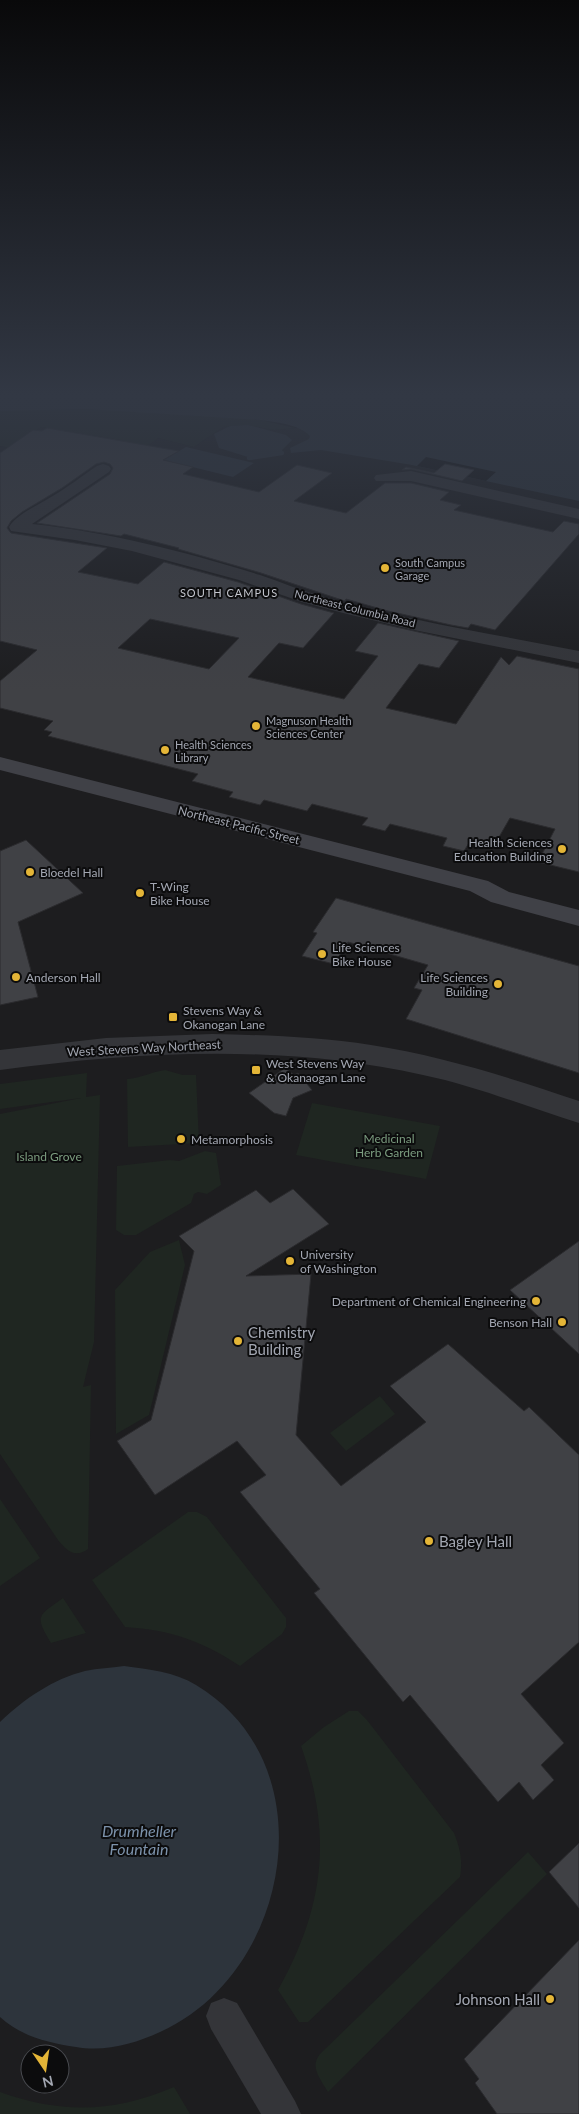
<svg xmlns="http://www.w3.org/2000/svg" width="579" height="2114" font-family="Lato,sans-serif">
  <rect width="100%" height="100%" fill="#111112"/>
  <!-- built -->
  <path fill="#1d1d1f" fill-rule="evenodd" d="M247,425L274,430L322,426L579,468V2114H0V446L10,448L41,427L122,440L117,444L158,438L194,447L223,427ZM30,2054H60V2084H30Z"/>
  <!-- green -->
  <path fill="#1f2621" d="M0,395L260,420L295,428L274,430L247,425L223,427L194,447L158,438L143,449L116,444L121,440L41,427L10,448L0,446Z
    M165,1070L183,1075H196L199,1143L128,1147L127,1079C141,1078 151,1072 165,1070Z
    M87,1073L86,1097L100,1095L94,1342L83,1387L91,1385L88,1549C75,1559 66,1550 58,1540L0,1454V1114L81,1098L0,1109V1084Z
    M312,1103L440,1126L426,1179L296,1155Z
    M205,1151L216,1153L221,1185L207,1194L198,1192L194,1194L191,1203L136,1235H124L116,1230L117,1166L170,1160L179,1161Z
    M179,1240L185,1265L149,1415L116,1434L115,1290L150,1252Z
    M380,1396L395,1414L346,1451L330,1433Z
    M0,1499L40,1558L0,1586Z
    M188,1512H197L207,1517L286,1618V1627L282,1634L240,1666C202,1641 171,1630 125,1627L92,1580Z
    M63,1598L86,1633L51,1643C34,1615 38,1616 63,1598Z
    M349,1711H358L367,1720L454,1833C460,1848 463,1861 460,1877L308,2022H299L278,1990C324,1908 333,1835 301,1746L324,1727Z
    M528,1852L547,1874L328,2092C321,2080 309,2067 320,2054Z
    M174,2087L190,2114H0V2092C62,2114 113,2113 174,2087Z"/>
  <!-- water -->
  <path fill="#2d343c" d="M0,395H579V501L412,465L321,450L291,453L290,448L309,439L310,436C299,424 275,422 260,420L86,409L0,411Z
    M248,425L286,435L292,440L282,450L284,453L248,457L219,448L214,434L230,426Z
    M186,447L254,463L233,477L164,460Z
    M124,1666C148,1669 175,1672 196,1685C329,1765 291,1973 160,2032C134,2044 105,2052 76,2047C49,2043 20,2036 0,2017V1722C24,1699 53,1679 85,1671C98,1668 111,1668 124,1666Z"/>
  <!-- pier -->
  <path fill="#111112" d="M426,457L496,472L486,481L417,466Z"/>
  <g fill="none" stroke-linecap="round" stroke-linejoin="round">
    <!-- stream -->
    <path stroke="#2d343c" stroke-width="4.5" d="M249,458L282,453"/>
  </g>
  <!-- building -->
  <path fill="#404145" stroke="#2b2b2e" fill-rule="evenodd" d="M47,428L179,451L163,460L193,467L183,474L259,492L297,465L332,473L294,501L346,513L385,483H411L449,492L440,500L461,505L454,510L553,532L564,521L579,524V534L495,630L471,624L468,628L451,625L388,611L346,599L345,601L261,573L178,549L179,548L124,534L121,536L37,523L110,474L113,468L110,464L104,462L96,464L62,488L22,512L11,521L7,528L11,533L107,548L78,572L138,584L164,562L238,582L301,604L334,613L303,648L279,643L248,677L344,699L378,656L355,651L378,623L459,641L439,668L419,664L386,708L456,724L501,657L509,665L517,656L579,669V872L538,862L555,829L510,818L495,844L485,842L482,847L469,843L464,851L443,846L447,838L390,824L385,831L362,825L368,818L312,804L307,811L264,800L260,805L229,797L233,792L192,781L198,774L48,736L52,732L44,730L53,721L0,708V681L37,650L0,641V453L33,430L42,431ZM150,619L239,638L209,669L118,648Z
    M445,464L474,470L462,481L411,469L402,470L406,467L434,473Z
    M26,840L83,893L18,922L38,997L0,1005V851Z
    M336,898L579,966V1073L406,1019L422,990L414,988L428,965L348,942L334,964L302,956L317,933L313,932Z
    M285,1068L294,1075L298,1073L312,1090L293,1098L286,1116L274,1113L249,1093Z
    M293,1189L329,1224L246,1276L311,1274L296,1435L341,1486L426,1422L390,1386L448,1344L524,1411L529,1407L579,1455V1642L521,1694L564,1743L541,1765L554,1780L533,1800L519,1782L498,1802L410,1695L403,1702L314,1593L320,1589L240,1492L266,1475L237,1441L155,1495L117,1441L151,1420L194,1251L179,1236L256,1190L270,1203Z
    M579,1241V1354L510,1290Z
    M579,1843V1908L549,1872Z
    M579,1940V2114H497L475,2083L479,2079L464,2059Z"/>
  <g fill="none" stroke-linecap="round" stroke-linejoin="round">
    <!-- pedestrian -->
    <path fill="#343539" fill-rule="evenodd" d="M224,1998L237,2003L295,2101L301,2114H261L211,2029L206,2016L211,2003Z"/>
    <!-- minor -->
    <path fill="#343539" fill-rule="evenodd" d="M103,464L109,466L111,469L109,472L32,524C109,532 186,552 260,575C281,582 302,591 324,597C408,621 494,634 579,651V663L414,630L343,613L302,602L239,580L132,551L75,540L11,531L9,527C18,513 37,506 51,497C67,488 82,476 97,466Z
      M411,471L579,509V519L411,481H376L374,478L376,475Z"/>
    <!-- tertiary -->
    <path fill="#343539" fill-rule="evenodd" d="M212,1034C265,1035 318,1037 371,1045C442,1056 511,1078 579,1101V1123C527,1107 476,1086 423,1075C283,1044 141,1051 0,1070V1050L106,1038Z"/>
    <!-- secondary -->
    <path fill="#404147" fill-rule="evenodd" d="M0,757L488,881L509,892L579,910V926L491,902L470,891L0,770Z"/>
  </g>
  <!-- sky -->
  <linearGradient id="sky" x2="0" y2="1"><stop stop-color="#09090a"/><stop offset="0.57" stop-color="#323844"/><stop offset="1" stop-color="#323844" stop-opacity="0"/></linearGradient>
  <rect width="579" height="691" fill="url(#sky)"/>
  <!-- markers -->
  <g fill="#e4b537" stroke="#0c0c0d" stroke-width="2">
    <circle cx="385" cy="568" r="5"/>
    <circle cx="256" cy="726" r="5"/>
    <circle cx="165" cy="750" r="5"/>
    <circle cx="562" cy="849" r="5"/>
    <circle cx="30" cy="872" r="5"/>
    <circle cx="140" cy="893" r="5"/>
    <circle cx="322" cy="954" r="5"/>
    <circle cx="16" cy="977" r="5"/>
    <circle cx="498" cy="984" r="5"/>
    <rect x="168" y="1012" width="10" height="10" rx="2.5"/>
    <rect x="251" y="1065" width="10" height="10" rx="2.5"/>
    <circle cx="181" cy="1139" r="5"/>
    <circle cx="290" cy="1261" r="5"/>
    <circle cx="536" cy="1301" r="5"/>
    <circle cx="562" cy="1322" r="5"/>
    <circle cx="238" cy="1341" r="5"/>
    <circle cx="429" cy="1541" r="5"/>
    <circle cx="550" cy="1999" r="5"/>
  </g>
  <g text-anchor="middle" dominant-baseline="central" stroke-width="4" stroke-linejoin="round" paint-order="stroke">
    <!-- far-poi labels -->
    <g font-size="11" fill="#a3a7b2" stroke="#0c0c0d" text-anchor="start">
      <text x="395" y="562">South Campus<tspan x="395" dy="13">Garage</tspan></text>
      <text x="266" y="720">Magnuson Health<tspan x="266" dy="13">Sciences Center</tspan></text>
      <text x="175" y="744">Health Sciences<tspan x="175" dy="13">Library</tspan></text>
    </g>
    <!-- far-neighbourhood labels -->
    <g font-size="11" letter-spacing="1" fill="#c4c6ce" stroke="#0c0c0d">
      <text x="229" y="592">SOUTH CAMPUS</text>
    </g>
    <!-- far-street labels -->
    <g font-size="11" fill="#a3a7b2" stroke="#0c0c0d">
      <text transform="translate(355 608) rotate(14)">Northeast Columbia Road</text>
    </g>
    <!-- street labels -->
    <g font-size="12" fill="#a3a7b2" stroke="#0c0c0d">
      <text transform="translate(239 825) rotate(14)">Northeast Pacific Street</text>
      <text transform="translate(144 1048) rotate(-3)">West Stevens Way Northeast</text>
    </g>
    <!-- poi labels -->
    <g font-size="12" fill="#a3a7b2" stroke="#0c0c0d" text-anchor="start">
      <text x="552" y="842" text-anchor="end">Health Sciences<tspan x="552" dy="14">Education Building</tspan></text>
      <text x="40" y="872">Bloedel Hall</text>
      <text x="150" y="886">T-Wing<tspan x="150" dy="14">Bike House</tspan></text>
      <text x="332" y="947">Life Sciences<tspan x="332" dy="14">Bike House</tspan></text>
      <text x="26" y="977">Anderson Hall</text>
      <text x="488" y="977" text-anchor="end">Life Sciences<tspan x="488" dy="14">Building</tspan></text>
      <text x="183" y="1010">Stevens Way &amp;<tspan x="183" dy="14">Okanogan Lane</tspan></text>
      <text x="266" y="1063">West Stevens Way<tspan x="266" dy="14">&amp; Okanaogan Lane</tspan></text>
      <text x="191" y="1139">Metamorphosis</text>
      <text x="300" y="1254">University<tspan x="300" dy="14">of Washington</tspan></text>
      <text x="526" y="1301" text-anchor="end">Department of Chemical Engineering</text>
      <text x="552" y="1322" text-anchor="end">Benson Hall</text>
    </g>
    <!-- park labels -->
    <g font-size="12" fill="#7b9c7f" stroke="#0c0c0d">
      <text x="389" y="1138">Medicinal<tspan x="389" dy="14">Herb Garden</tspan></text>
      <text x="49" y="1156">Island Grove</text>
    </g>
    <!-- near-poi labels -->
    <g font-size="15" fill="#a3a7b2" stroke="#0c0c0d" text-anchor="start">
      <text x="248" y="1332">Chemistry<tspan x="248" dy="17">Building</tspan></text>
      <text x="439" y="1541">Bagley Hall</text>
      <text x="540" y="1999" text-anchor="end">Johnson Hall</text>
    </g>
    <!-- near-water labels -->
    <g font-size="16" font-style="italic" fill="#7c92ab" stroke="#0c0c0d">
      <text x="139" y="1830">Drumheller<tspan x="139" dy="18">Fountain</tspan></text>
    </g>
  </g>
  <!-- north arrow -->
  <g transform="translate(45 2069) rotate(167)"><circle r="24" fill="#0c0c0d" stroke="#484a4f"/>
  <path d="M0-4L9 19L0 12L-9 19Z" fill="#e4b537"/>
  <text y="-8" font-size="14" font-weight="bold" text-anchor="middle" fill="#a3a7b2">N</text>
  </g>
</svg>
